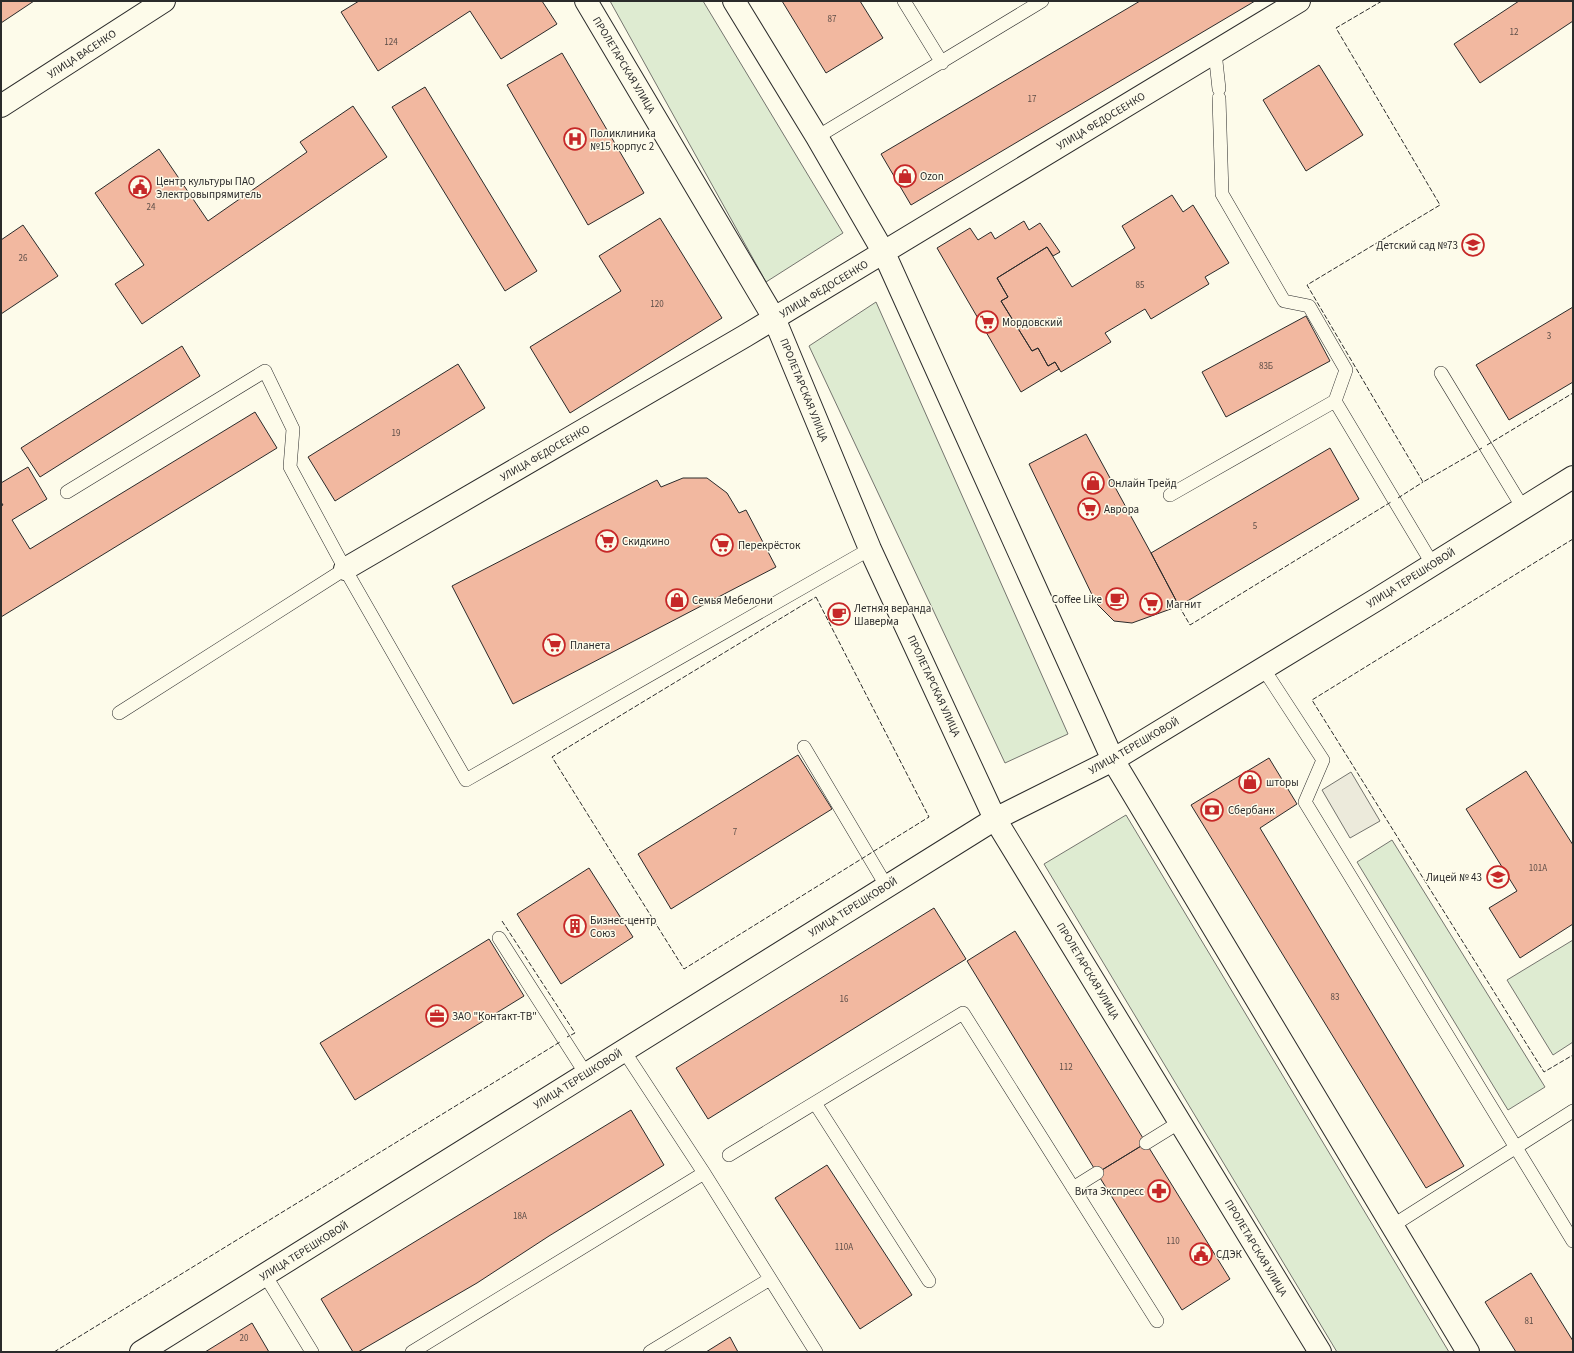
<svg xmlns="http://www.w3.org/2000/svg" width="1574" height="1353" font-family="'Source Sans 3',sans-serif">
  <rect width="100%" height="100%" fill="#fdfbea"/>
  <!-- green -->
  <path fill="#deebd1" stroke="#74746e" d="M610,1H703L843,233L766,282Z
    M876,302L1068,734L1005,763L809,346Z
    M1126,815L1449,1352H1337L1044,864Z
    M1392,840L1545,1087L1508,1110L1357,862Z
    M1573,940V1042L1553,1055L1507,980Z"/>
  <!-- parking -->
  <path fill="#eceadb" stroke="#74746e" d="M1351,772L1380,821L1350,838L1322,790Z"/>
  <!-- building -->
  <path fill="#f2b8a0" stroke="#2b2b2b" d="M1,1H34L1,23Z
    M359,1H542L557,24L501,59L470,11L378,71L341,12Z
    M782,1H860L883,38L826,73Z
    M1140,1H1255L911,205L881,154Z
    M1519,1H1573V21L1480,83L1454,44Z
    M562,53L644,193L588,225L507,85Z
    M1319,65L1363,135L1306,171L1263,100Z
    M425,87L537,271L505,291L392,107Z
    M353,106L387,157L142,324L115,284L144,265L95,193L159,149L208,221L307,152L300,142Z
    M1172,195L1183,212L1193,205L1229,263L1205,277L1209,284L1151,319L1145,309L1105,333L1111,342L1061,372L1055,362L1048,366L1038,348L1032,351L1001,301L1008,297L997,278L1047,247L1072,287L1135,248L1122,226Z
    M660,218L722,318L570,413L530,347L621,291L599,256Z
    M1024,221L1029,230L1040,223L1060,252L1053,256L1047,247L997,278L1008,297L1001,301L1032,351L1038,348L1048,366L1055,362L1059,369L1021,392L937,248L970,228L978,240L991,232L995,239Z
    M23,225L58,276L1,314V240Z
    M1573,307V382L1509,420L1476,365Z
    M1306,316L1330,361L1226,417L1202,372Z
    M182,346L200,376L40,477L21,448Z
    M458,364L485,408L335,501L308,457Z
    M255,412L277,448L1,617V506L3,505L1,502V483L28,467L47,499L12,520L30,549Z
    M1086,434L1151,553L1179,606L1132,623L1114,621L1096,603L1029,464Z
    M1330,448L1359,499L1179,606L1151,553Z
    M683,478H707L727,493L739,513L746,510L776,567L513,704L452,586L657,480L661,487Z
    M798,755L832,809L671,909L638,854Z
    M1269,758L1297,804L1260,828L1464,1166L1426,1188L1191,805Z
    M1526,771L1573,845V924L1520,958L1489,908L1517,891L1466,809Z
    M589,868L633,937L561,984L517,914Z
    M934,908L966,959L708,1119L676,1068Z
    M1015,931L1146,1143L1097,1173L967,961Z
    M489,939L524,996L355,1100L320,1043Z
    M631,1110L664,1165L549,1236L477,1283L358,1352H353L321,1299Z
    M1146,1143L1230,1279L1182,1310L1097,1173Z
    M827,1165L912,1295L860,1329L775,1198Z
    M1531,1273L1573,1341V1352H1516L1485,1302Z
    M252,1323L269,1352H205Z
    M730,1337L738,1352H706Z"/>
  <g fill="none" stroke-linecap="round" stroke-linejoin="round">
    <!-- service casing -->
    <g stroke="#2b2b2b" stroke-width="14">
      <path id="service" d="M904,1L942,63
        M1215,52L1219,89
        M817,137L1042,1
        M1441,373L1523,508
        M1335,401L1433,565
        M67,492L265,371L293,429L290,467L345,569L466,780L870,549
        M1170,495L1335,401L1346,370L1309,306L1284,301L1222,194L1219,98
        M1263,668L1323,760L1305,802L1573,1241
        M119,713L345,569
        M804,747L887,887
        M499,938L586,1074
        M624,1051L704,1173L816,1352
        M815,1103L929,1281
        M1146,1143L1180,1122
        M729,1155L963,1013L1157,1321
        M1073,1188L1097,1173
        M1392,1226L1573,1111
        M265,1275L312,1352
        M412,1352L704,1173
        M650,1352L770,1279"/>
    </g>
    <!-- minor casing -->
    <g stroke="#2b2b2b" stroke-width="24">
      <path id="minor" d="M586,1L774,318L870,549L995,819L1320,1352
        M734,1L817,137L884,253L1113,760L1468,1352
        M345,569L745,336L1299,1
        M141,1352L995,819L1113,760L1379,598L1573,477"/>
    </g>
    <!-- secondary casing -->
    <g stroke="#2b2b2b" stroke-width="24">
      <path id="secondary" d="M1,106L164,1"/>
    </g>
    <!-- service -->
    <use href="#service" stroke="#fdfbea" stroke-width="13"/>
    <!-- minor -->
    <use href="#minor" stroke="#fdfbea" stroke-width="22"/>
    <!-- secondary -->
    <use href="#secondary" stroke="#fdfbea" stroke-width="22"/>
    <!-- fence -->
    <path stroke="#2b2b2b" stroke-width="1" stroke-dasharray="5 2" stroke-linecap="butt" d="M1382,1L1336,28L1440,205L1307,285L1423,482L1482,448
      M1487,445L1573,393
      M1398,498L1423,482
      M1573,539L1312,700L1544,1072L1573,1055
      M816,597L929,817L684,969L552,757Z
      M1179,606L1190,625L1391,502
      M502,921L575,1033L567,1037
      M54,1352L560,1042"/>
  </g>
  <!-- icons -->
  <defs>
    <g id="hospital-ring" transform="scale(1.15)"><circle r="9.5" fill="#fdfbea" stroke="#c62828" stroke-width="1.5"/><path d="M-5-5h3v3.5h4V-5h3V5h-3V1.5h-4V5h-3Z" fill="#c62828"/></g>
    <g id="shop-ring" transform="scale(1.15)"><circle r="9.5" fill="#fdfbea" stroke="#c62828" stroke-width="1.5"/><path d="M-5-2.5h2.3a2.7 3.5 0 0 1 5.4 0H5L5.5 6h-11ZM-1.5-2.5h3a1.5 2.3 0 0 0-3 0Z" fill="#c62828"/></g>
    <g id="civic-ring" transform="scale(1.15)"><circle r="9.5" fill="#fdfbea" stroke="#c62828" stroke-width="1.5"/><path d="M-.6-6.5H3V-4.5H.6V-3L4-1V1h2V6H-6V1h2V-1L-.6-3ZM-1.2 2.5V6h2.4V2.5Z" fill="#c62828"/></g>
    <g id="school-ring" transform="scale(1.15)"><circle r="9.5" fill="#fdfbea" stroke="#c62828" stroke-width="1.5"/><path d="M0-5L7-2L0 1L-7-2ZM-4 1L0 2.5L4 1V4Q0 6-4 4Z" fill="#c62828"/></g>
    <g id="supermarket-ring" transform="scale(1.15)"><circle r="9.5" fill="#fdfbea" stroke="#c62828" stroke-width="1.5"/><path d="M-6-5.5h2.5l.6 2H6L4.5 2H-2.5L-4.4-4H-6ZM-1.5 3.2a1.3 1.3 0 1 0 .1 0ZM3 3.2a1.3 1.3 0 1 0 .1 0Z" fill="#c62828"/></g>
    <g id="cafe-ring" transform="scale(1.15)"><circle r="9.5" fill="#fdfbea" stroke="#c62828" stroke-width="1.5"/><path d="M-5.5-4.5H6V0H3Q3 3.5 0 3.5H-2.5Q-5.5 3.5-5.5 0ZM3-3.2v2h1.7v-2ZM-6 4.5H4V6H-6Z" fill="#c62828"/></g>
    <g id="bank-ring" transform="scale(1.15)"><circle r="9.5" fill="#fdfbea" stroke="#c62828" stroke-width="1.5"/><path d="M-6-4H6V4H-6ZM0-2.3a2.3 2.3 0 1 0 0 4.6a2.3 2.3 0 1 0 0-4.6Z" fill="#c62828"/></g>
    <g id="building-ring" transform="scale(1.15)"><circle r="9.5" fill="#fdfbea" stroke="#c62828" stroke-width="1.5"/><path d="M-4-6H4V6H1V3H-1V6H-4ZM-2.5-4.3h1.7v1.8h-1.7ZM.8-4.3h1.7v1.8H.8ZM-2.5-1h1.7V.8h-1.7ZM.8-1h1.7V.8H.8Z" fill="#c62828"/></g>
    <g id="office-ring" transform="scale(1.15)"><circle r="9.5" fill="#fdfbea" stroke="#c62828" stroke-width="1.5"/><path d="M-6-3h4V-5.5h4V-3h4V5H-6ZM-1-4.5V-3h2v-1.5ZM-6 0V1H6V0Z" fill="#c62828"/></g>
    <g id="pharmacy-ring" transform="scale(1.15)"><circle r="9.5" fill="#fdfbea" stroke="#c62828" stroke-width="1.5"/><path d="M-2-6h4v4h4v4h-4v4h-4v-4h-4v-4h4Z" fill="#c62828"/></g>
  </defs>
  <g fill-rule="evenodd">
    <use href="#hospital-ring" x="575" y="139"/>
    <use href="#shop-ring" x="905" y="176"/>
    <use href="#civic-ring" x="140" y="187"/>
    <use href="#school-ring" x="1473" y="245"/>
    <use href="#supermarket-ring" x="987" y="322"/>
    <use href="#shop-ring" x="1093" y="483"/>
    <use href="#supermarket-ring" x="1089" y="509"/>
    <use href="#supermarket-ring" x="607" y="541"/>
    <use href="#supermarket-ring" x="722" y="545"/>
    <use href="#cafe-ring" x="1117" y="599"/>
    <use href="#shop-ring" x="677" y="600"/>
    <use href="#supermarket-ring" x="1151" y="604"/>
    <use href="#cafe-ring" x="839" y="614"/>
    <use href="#supermarket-ring" x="554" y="645"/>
    <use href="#shop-ring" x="1250" y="782"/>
    <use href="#bank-ring" x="1212" y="810"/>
    <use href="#school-ring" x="1498" y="877"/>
    <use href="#building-ring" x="575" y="926"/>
    <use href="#office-ring" x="437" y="1016"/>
    <use href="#pharmacy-ring" x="1159" y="1191"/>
    <use href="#civic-ring" x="1201" y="1254"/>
  </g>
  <g text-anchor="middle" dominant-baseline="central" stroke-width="3" stroke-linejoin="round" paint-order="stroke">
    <!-- number labels -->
    <g font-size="9" fill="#5d4e48">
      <text x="832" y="19">87</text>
      <text x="1514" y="32">12</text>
      <text x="391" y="42">124</text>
      <text x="1032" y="99">17</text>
      <text x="151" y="207">24</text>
      <text x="23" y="258">26</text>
      <text x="1140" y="285">85</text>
      <text x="657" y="304">120</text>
      <text x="1549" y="336">3</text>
      <text x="1266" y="366">83Б</text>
      <text x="396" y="433">19</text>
      <text x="1255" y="526">5</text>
      <text x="735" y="832">7</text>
      <text x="1538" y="868">101А</text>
      <text x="1335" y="997">83</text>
      <text x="844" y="999">16</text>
      <text x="1066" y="1067">112</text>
      <text x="520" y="1216">18А</text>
      <text x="1173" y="1241">110</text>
      <text x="844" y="1247">110А</text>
      <text x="1529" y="1321">81</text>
      <text x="244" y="1338">20</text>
    </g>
    <!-- street labels -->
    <g font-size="11" fill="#2b2b2b" stroke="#fdfbea">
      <text transform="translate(82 54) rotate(-33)">УЛИЦА ВАСЕНКО</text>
      <text transform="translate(624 65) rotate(59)">ПРОЛЕТАРСКАЯ УЛИЦА</text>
      <text transform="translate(1101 121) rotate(-31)">УЛИЦА ФЕДОСЕЕНКО</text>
      <text transform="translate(824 289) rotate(-31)">УЛИЦА ФЕДОСЕЕНКО</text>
      <text transform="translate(804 390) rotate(68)">ПРОЛЕТАРСКАЯ УЛИЦА</text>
      <text transform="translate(545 453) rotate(-30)">УЛИЦА ФЕДОСЕЕНКО</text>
      <text transform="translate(1411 578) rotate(-32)">УЛИЦА ТЕРЕШКОВОЙ</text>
      <text transform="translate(934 686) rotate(65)">ПРОЛЕТАРСКАЯ УЛИЦА</text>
      <text transform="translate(1134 746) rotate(-30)">УЛИЦА ТЕРЕШКОВОЙ</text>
      <text transform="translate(853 907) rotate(-32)">УЛИЦА ТЕРЕШКОВОЙ</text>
      <text transform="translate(1088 971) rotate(59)">ПРОЛЕТАРСКАЯ УЛИЦА</text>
      <text transform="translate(578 1079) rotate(-32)">УЛИЦА ТЕРЕШКОВОЙ</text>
      <text transform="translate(1256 1248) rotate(59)">ПРОЛЕТАРСКАЯ УЛИЦА</text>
      <text transform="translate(304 1251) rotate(-32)">УЛИЦА ТЕРЕШКОВОЙ</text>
    </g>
    <!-- poi labels -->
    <g font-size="11" fill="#2b2b2b" stroke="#fdfbea" text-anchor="start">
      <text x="590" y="133">Поликлиника<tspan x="590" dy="13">№15 корпус 2</tspan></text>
      <text x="920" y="176">Ozon</text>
      <text x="156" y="181">Центр культуры ПАО<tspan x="156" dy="13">Электровыпрямитель</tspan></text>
      <text x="1458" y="245" text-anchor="end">Детский сад №73</text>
      <text x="1002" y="322">Мордовский</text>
      <text x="1108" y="483">Онлайн Трейд</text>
      <text x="1104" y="509">Аврора</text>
      <text x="622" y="541">Скидкино</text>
      <text x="738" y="545">Перекрёсток</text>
      <text x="1102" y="599" text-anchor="end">Coffee Like</text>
      <text x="692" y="600">Семья Мебелони</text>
      <text x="1166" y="604">Магнит</text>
      <text x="854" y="608">Летняя веранда<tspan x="854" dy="13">Шаверма</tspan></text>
      <text x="570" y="645">Планета</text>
      <text x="1266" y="782">шторы</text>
      <text x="1228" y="810">Сбербанк</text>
      <text x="1482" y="877" text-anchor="end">Лицей № 43</text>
      <text x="590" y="920">Бизнес-центр<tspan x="590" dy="13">Союз</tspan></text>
      <text x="452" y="1016">ЗАО "Контакт-ТВ"</text>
      <text x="1144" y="1191" text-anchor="end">Вита Экспресс</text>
      <text x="1216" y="1254">СДЭК</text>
    </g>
  </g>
  <!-- border -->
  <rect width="1574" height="1353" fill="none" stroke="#2b2b2b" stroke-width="4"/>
</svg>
